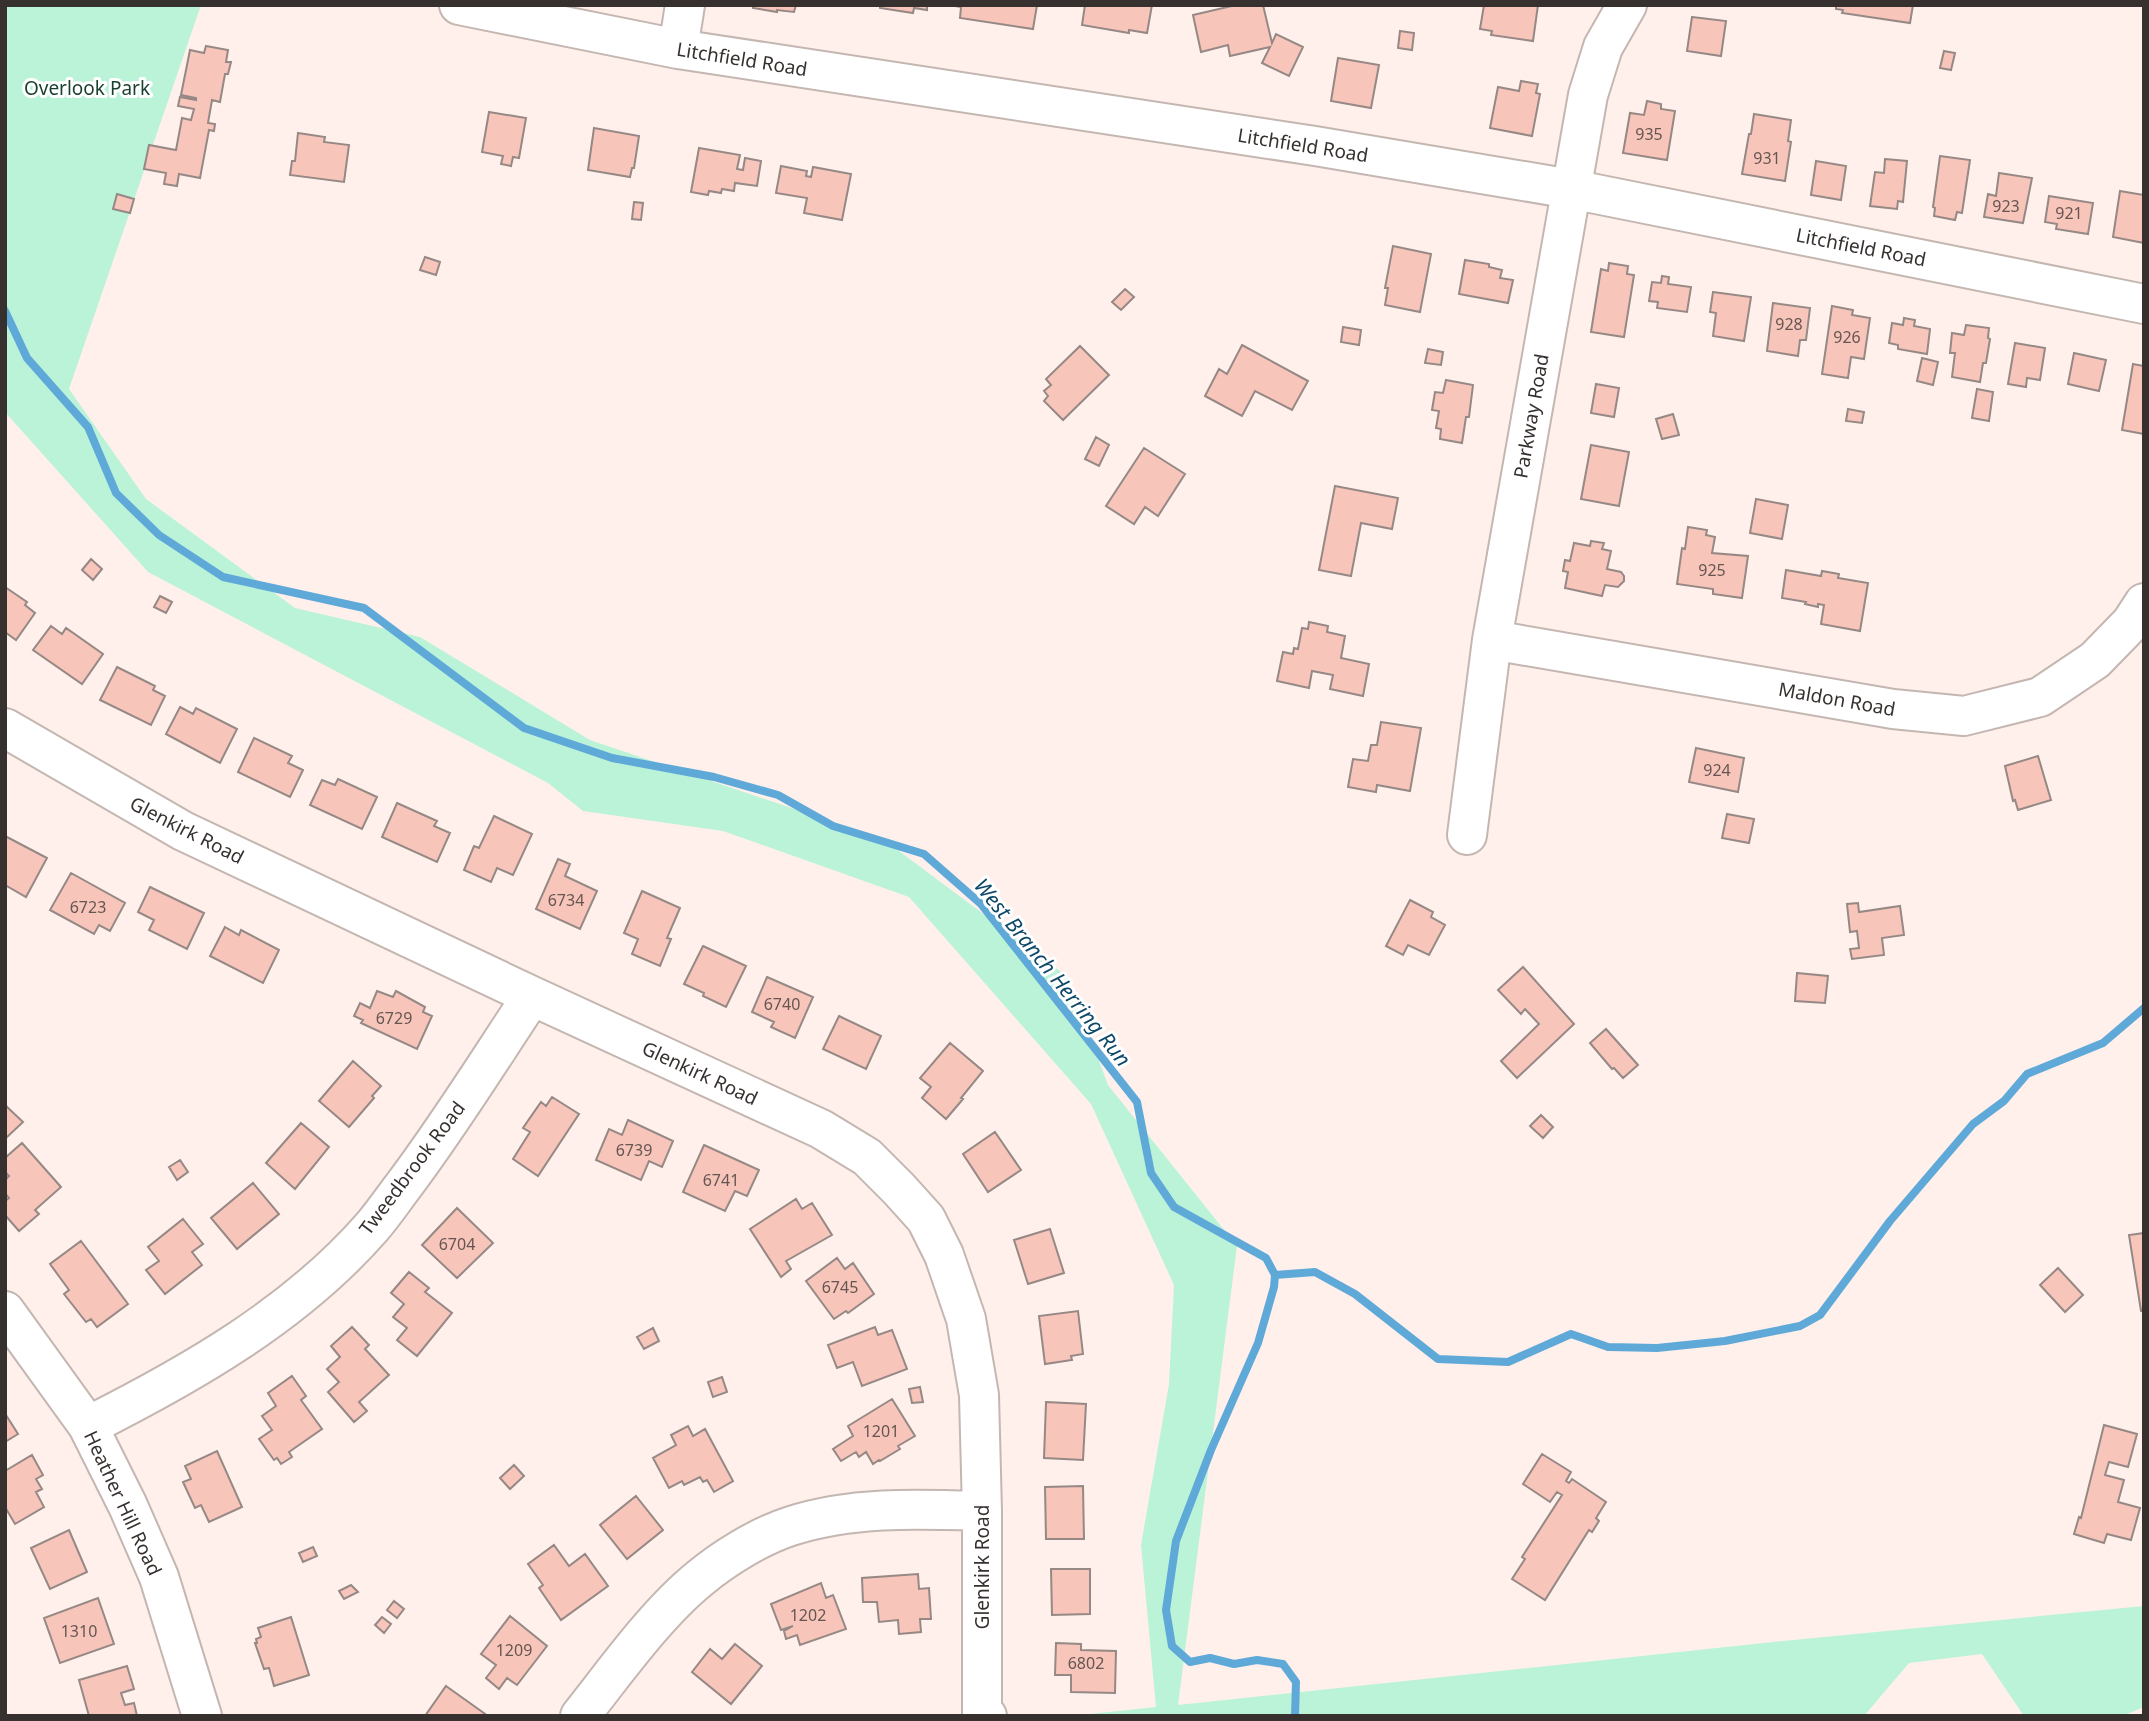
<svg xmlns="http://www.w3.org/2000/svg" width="2149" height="1721" font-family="'Noto Sans',sans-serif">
  <rect width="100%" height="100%" fill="#fff0eb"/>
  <!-- green -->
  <path fill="#bbf3d8" d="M5,5H201L69,389L146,499L295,608L420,637L590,740L883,839L1068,977L1108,1085L1237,1246L1178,1705L1783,1641L2144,1606V1707L2122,1716H2024L1982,1654L1909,1663L1864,1716H1071L1156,1707L1141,1545L1169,1384L1174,1285L1091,1104L909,897L723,831L583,811L548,783L148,572L5,412Z"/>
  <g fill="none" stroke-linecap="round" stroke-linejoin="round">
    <!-- stream -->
    <path stroke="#5fa9d9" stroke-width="8" d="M5,311L27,358L88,427L116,493L159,535L223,577L364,608L524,728L612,758L714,777L778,795L833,826L924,854L981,904L1137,1102L1151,1173L1174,1207L1266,1258L1275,1275L1274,1287L1258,1343L1211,1450L1176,1541L1166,1610L1172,1646L1190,1662L1210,1658L1234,1664L1257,1660L1283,1664L1296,1682L1295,1716
      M1275,1275L1315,1272L1355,1294L1438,1359L1508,1362L1571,1334L1608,1347L1657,1348L1725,1341L1800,1326L1820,1315L1890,1221L1973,1124L2004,1101L2027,1074L2103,1043L2144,1008"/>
  </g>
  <!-- building -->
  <path fill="#f8c5ba" stroke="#958885" stroke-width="2" d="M753,5H796L794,12L777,10V12L753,8Z
    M880,5H927V10L914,8L913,13L880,8Z
    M949,5H1037L1033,29L960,18L961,7Z
    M1085,5H1152L1147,33L1129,30V33L1082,25Z
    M1236,5H1263L1272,43L1276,34L1303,47L1289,76L1262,63L1270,47L1230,56L1228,45L1201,52L1193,15Z
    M1484,5H1538L1533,41L1491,35L1492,31L1480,29Z
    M1836,5H1913L1910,23L1842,13L1843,10L1836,9Z
    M1692,17L1726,21L1721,56L1687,51Z
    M1400,31L1414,33L1412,50L1398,48Z
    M206,46L228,50L226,62H231L228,74H225L220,102L212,100L208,123L215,124L214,131L209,130L200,178L179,174L177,186L164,184L166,173L144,169L149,145L176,150L182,118L191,120L194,109L178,106L180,97L196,100V98L181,95L190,50L204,53Z
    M1944,51L1955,53L1951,70L1940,68Z
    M1338,58L1379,65L1371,108L1331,101Z
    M1521,81L1538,84L1536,93L1540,94L1532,136L1490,128L1498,87L1519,91Z
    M1647,101L1661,104V109L1675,111L1667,160L1623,153L1630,113L1644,115Z
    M489,112L526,118L519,158L513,157L511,166L501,164L503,156L482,152Z
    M1754,114L1791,120L1788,141L1791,142L1785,181L1742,174L1749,134H1751Z
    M594,128L639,136L634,168H632L630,177L588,170Z
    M298,133L325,137L324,142L349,145L344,182L290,175L292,161H295Z
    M699,148L740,155L737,169L743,170L745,158L761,161L757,186L735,183L734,191L722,189L721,193L709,191L708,195L691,192Z
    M1940,156L1970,160L1962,213L1957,212L1955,220L1934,216L1935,208L1933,207Z
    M1885,159L1907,161L1903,202L1898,201L1897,209L1870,206L1875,172L1884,173Z
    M1816,161L1846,166L1841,200L1811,195Z
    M781,166L807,171L806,176L811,177L813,167L851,174L842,220L804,213L807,198L776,193Z
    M1999,173L2032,178L2023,223L1984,217L1988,194L1996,196Z
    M2120,191L2144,195V243L2113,237Z
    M117,194L134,199L130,213L113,209Z
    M2049,196L2093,203L2088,234L2056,229L2057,224L2045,222Z
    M634,202L643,203L641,220L632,219Z
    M1393,246L1431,254L1420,312L1385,305L1388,288H1385Z
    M425,257L440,262L436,275L420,270Z
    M1465,260L1489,264V267L1502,270L1500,278L1513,280L1508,303L1459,294Z
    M1609,263L1628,266L1627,274L1634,275L1624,337L1591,332L1601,269L1608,271Z
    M1662,276L1669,277L1668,284L1691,287L1687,312L1657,308L1658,302L1649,301L1652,282L1661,283Z
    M1125,289L1134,297L1121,310L1112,302Z
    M1713,292L1751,297L1744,341L1713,336L1716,313L1710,312Z
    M1773,303L1810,308L1806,340H1800L1798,356L1767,351Z
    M1832,306L1853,310L1852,315L1870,318L1864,359L1851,357L1848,378L1822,374Z
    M1904,318L1915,320L1914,326L1930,329L1927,354L1898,349V345L1889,343L1892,323L1903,325Z
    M1966,325L1989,328L1988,338L1990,339L1986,363H1983L1980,382L1952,377L1955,353H1950L1952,333L1964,335Z
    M1343,327L1361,330L1359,345L1341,342Z
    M2015,343L2045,348L2040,380L2027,378L2026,387L2008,384Z
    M1242,345L1308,381L1292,410L1255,391L1242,416L1205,396L1219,369L1227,374Z
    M1080,346L1109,375L1063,420L1044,401L1048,396L1044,391L1051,385L1046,379Z
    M1428,349L1443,352L1441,365L1425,363Z
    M2074,353L2106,360L2099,391L2068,384Z
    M1922,358L1938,362L1933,385L1917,381Z
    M2133,364L2144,366V434L2122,430Z
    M1446,380L1473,385L1469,417H1466L1462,443L1440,439L1441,429L1436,428L1439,411L1432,410L1435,392L1443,393Z
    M1596,384L1619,388L1614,417L1591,413Z
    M1977,389L1993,392L1989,421L1972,418Z
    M1848,409L1864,412L1862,423L1846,421Z
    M1673,414L1679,435L1662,439L1656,419Z
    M1096,437L1109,445L1099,466L1085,459Z
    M1591,445L1629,452L1619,506L1581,499Z
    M1144,448L1185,474L1158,516L1145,507L1134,524L1106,506Z
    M1335,486L1398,498L1392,529L1361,523L1351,576L1319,570Z
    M1756,499L1788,505L1782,539L1750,533Z
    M1688,527L1707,530L1706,535L1715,537L1712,553L1748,556L1742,598L1713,594V589L1677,584L1682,548L1685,549Z
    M1591,541L1604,543L1602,549L1611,551L1607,569L1621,572L1624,576V581L1618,587L1605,585L1602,596L1565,588L1568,572L1563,571L1565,560L1570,561L1574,543L1590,546Z
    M91,559L102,569L93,580L82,570Z
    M1786,570L1821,576L1822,571L1839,574L1838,578L1868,583L1860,631L1821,624L1824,605L1818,604V607L1805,604L1806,602L1782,598Z
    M5,587L27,602L25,605L35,613L16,640L5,632Z
    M160,596L172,602L166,613L154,607Z
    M1309,622L1328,626L1327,632L1345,636L1341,658L1369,664L1363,696L1330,689L1333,675L1312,671L1309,688L1277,681L1283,652L1293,654L1294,648L1298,649L1302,628L1308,629Z
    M51,626L62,634L66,628L103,654L82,684L33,650Z
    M117,667L155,686L153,690L165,696L151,725L100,700Z
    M180,707L193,714L196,708L237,729L220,763L166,734Z
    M1381,722L1421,728L1410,791L1377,785L1376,792L1348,787L1353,759L1368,761L1371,745H1377Z
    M254,738L292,756L288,763L303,770L290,797L238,772Z
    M1696,748L1744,758L1738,792L1689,782Z
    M2038,756L2051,800L2018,810L2015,800L2013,801L2005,766Z
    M338,779L377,797L362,829L310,805L322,780L335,785Z
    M397,803L437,821L434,826L450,833L437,862L382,837Z
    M1727,814L1754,819L1749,843L1722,838Z
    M494,816L532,834L513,875L497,868L491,882L464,870L474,846L479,848Z
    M5,836L47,858L26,897L5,885Z
    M558,859L570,864L565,876L597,891L580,929L536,909Z
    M71,873L125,903L110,931L99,925L94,934L50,910Z
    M150,887L204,913L187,949L149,930L154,920L138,912Z
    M642,891L680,908L667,938L671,939L660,966L632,954L638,939L624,933Z
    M1410,900L1433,912L1431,917L1445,925L1429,955L1408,945L1403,955L1386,946Z
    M1858,903L1859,912L1900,906L1904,935L1882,938L1884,955L1852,959L1850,949L1859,948L1857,931L1850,932L1847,904Z
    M225,927L239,935L241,930L279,950L263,983L210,956Z
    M703,946L746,966L726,1007L703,996L704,993L684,984Z
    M1523,967L1574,1024L1517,1078L1501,1061L1539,1024L1525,1009L1521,1014L1498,990Z
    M1797,973L1828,976L1825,1003L1795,1001Z
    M767,977L813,997L795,1038L771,1027L774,1022L752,1012Z
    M377,991L393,997L396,991L425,1007L423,1012L432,1016L417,1049L361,1023L363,1020L354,1016L360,1003L370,1008Z
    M839,1016L881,1036L866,1069L823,1049Z
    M1606,1029L1638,1065L1623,1078L1614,1068L1612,1069L1590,1043Z
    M950,1043L983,1071L961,1098L963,1099L946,1119L922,1098L931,1087L920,1078Z
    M353,1061L381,1086L372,1096L374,1098L349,1127L319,1101Z
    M552,1097L579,1114L538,1176L513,1159L530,1132L523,1128L541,1102L546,1106Z
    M5,1105L23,1122L5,1139Z
    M1541,1115L1553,1127L1543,1138L1530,1126Z
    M628,1120L673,1141L662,1167L649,1161L641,1180L596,1160L609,1129L622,1135Z
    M301,1123L329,1147L295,1189L266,1163Z
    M995,1132L1021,1170L988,1192L963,1154Z
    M22,1143L61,1187L35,1210L39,1214L19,1231L5,1215V1201L9,1198L5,1193V1180L9,1176L5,1172V1158Z
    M704,1145L759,1170L747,1196L735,1191L725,1211L683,1192Z
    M180,1160L188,1172L177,1180L169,1167Z
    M253,1183L279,1214L237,1249L211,1218Z
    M796,1199L802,1209L812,1203L832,1235L786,1261L791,1269L781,1277L750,1229Z
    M457,1208L493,1243L457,1278L422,1245Z
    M183,1219L203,1244L192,1252L202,1265L165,1294L146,1270L159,1261L148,1247Z
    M1050,1229L1064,1273L1028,1284L1014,1240Z
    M2144,1233V1310L2141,1311L2129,1235Z
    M81,1241L128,1304L97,1327L91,1319L86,1322L64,1294L69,1290L50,1264Z
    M837,1258L845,1269L853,1263L874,1294L848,1313L846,1311L834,1319L806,1281Z
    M2058,1268L2083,1295L2065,1312L2040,1285Z
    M409,1272L429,1288L425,1292L452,1313L417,1356L397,1340L407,1328L393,1317L404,1304L391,1293Z
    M1078,1311L1083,1354L1071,1356L1072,1360L1045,1364L1039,1316Z
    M352,1327L369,1345L365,1349L389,1375L359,1402L367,1411L354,1422L328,1392L339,1382L327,1369L340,1357L331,1346Z
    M875,1327L878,1335L892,1330L907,1369L862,1386L853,1362L837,1368L828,1345Z
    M653,1328L659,1341L644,1349L637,1337Z
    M292,1376L306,1396L301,1400L322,1429L289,1452L292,1457L281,1464L277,1458L274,1460L259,1439L272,1430L262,1416L276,1406L268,1393Z
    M722,1377L727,1392L713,1397L708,1382Z
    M920,1387L923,1402L912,1403L909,1389Z
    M892,1399L915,1436L898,1446L900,1449L880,1461L879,1460L873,1464L866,1452L859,1457L856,1452L841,1461L833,1449L853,1436L848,1426Z
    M1046,1402L1086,1404L1083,1460L1044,1458Z
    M6,1415L18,1434L5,1442V1416Z
    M2104,1425L2137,1434L2128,1467L2109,1462L2105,1475L2124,1480L2118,1502L2140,1508L2131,1540L2107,1534L2104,1543L2074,1534L2079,1517L2081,1518Z
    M688,1426L693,1436L705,1429L733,1481L714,1492L707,1480L703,1482L700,1477L684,1485L682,1481L669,1488L653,1458L676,1445L671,1435Z
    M217,1451L242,1507L209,1522L201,1505L195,1508L183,1482L191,1479L185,1466Z
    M1542,1454L1571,1472L1566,1481L1569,1483L1572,1479L1606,1502L1596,1518L1599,1521L1592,1532L1589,1530L1545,1600L1512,1579L1525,1559L1522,1557L1562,1495L1557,1492L1550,1502L1523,1484Z
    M32,1455L43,1475L36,1479L42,1489L36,1492L44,1507L15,1524L5,1507V1471Z
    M514,1465L524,1476L510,1489L500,1478Z
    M1083,1486L1084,1539H1046L1045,1487Z
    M636,1496L663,1530L627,1559L600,1525Z
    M69,1530L87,1572L50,1589L31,1548Z
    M554,1545L569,1566L585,1554L608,1586L561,1620L539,1588L543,1585L528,1564Z
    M313,1547L317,1556L303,1562L299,1553Z
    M1051,1569H1090V1614L1052,1615Z
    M918,1574L919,1589L929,1588L931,1619H920L921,1632L899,1634L898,1620L879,1622L877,1602H863L862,1578Z
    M821,1583L826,1598L833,1595L846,1629L800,1645L797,1635L786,1639L784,1631L793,1626L781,1630L771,1604Z
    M351,1585L358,1592L344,1599L339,1591Z
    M98,1598L114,1644L60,1663L44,1618Z
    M394,1601L404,1609L397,1618L387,1610Z
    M510,1616L547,1646L517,1685L507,1678L499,1689L486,1678L496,1665L481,1654Z
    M291,1617L309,1675L274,1686L269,1668L264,1669L255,1643H257L256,1639L261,1637L258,1628Z
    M382,1617L391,1624L384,1633L375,1625Z
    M1056,1643L1081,1644V1650L1116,1651L1115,1693L1071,1692V1675H1055Z
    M735,1644L762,1666L731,1704L692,1672L710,1649L722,1659Z
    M127,1666L134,1689L121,1693L125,1705L134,1703L137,1716H89L79,1680Z
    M446,1686L488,1716H425Z"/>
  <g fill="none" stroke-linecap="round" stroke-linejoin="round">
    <!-- minor casing -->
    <g stroke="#c4b6b1" stroke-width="42">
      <path id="minor" d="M459,5L678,49L1315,146L1571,189L2144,304
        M678,49L685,5
        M1492,640L1893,709L1964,716L2040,697L2095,660L2131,623L2144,603
        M5,728L183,831L532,996L821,1129L867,1157L899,1189L926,1219L944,1255L966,1319L979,1395L982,1511V1713L987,1716
        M1467,835L1492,640L1588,95L1603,47L1627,5
        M5,1311L88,1426L128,1506L159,1577L202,1716
        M88,1426C191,1374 295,1315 372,1227C384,1213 394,1198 404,1185C450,1124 490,1059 532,996
        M580,1716C615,1672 656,1614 699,1579C724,1558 760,1536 791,1526C852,1506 920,1509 982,1511"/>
    </g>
    <!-- minor -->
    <use href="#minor" stroke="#fff" stroke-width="38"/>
  </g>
  <g text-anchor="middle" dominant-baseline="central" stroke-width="6" stroke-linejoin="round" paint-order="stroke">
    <!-- number labels -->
    <g font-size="16" fill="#665652">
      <text x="1649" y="134">935</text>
      <text x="1767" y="158">931</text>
      <text x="2006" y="206">923</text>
      <text x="2069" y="213">921</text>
      <text x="1789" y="324">928</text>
      <text x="1847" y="337">926</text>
      <text x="1712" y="570">925</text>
      <text x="1717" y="770">924</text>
      <text x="566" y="900">6734</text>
      <text x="88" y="907">6723</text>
      <text x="782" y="1004">6740</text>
      <text x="394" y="1018">6729</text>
      <text x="634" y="1150">6739</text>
      <text x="721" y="1180">6741</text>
      <text x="457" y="1244">6704</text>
      <text x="840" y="1287">6745</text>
      <text x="881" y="1431">1201</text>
      <text x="808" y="1615">1202</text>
      <text x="79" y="1631">1310</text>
      <text x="514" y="1650">1209</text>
      <text x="1086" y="1663">6802</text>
    </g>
    <!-- street labels -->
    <g font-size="19" fill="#36312f" stroke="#fff">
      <text transform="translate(742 59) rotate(9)">Litchfield Road</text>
      <text transform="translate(1303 145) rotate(9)">Litchfield Road</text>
      <text transform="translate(1861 247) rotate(11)">Litchfield Road</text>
      <text transform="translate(1531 416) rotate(-80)">Parkway Road</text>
      <text transform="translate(1837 699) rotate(10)">Maldon Road</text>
      <text transform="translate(187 830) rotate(27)">Glenkirk Road</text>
      <text transform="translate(700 1073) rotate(25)">Glenkirk Road</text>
      <text transform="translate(412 1168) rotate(-53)">Tweedbrook Road</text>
      <text transform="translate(123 1503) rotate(65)">Heather Hill Road</text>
      <text transform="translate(982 1567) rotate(-90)">Glenkirk Road</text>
    </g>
    <!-- park labels -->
    <g font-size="19" fill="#193f2f" stroke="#fff">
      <text x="87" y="88">Overlook Park</text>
    </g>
    <!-- water labels -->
    <g font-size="21" font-style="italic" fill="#0d4868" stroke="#fff">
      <text transform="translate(1053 972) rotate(51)">West Branch Herring Run</text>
    </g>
  </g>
  <!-- border -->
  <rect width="2149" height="1721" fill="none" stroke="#36312f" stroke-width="14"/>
</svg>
